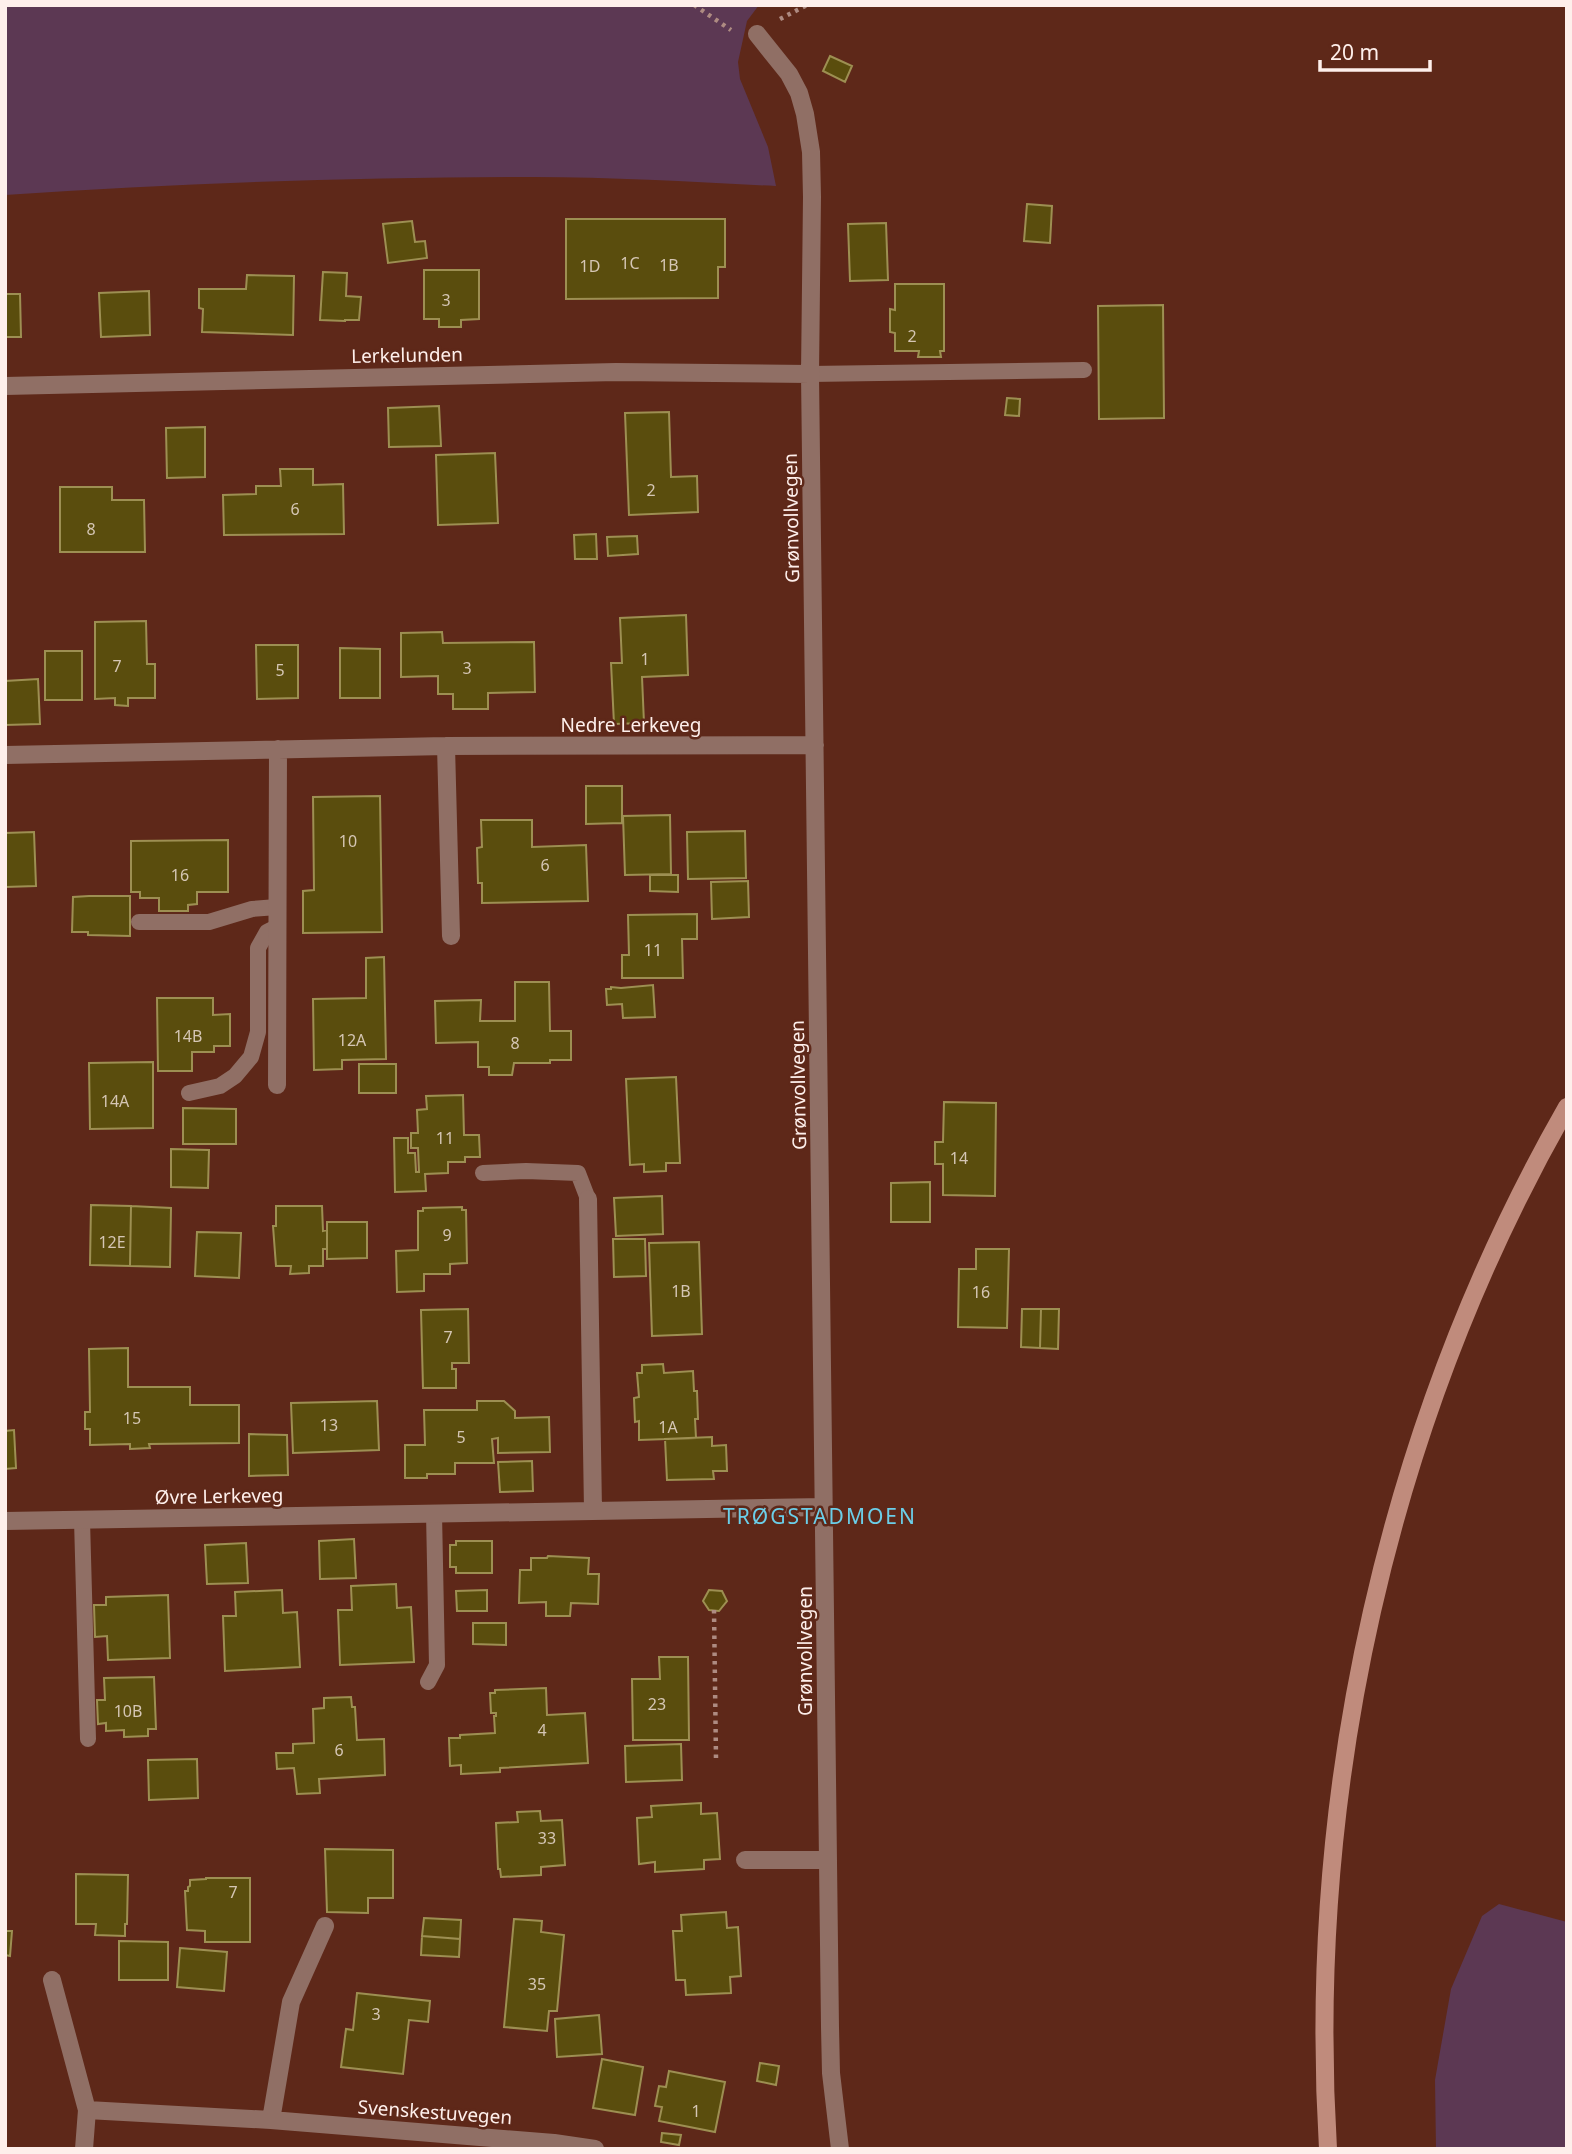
<svg xmlns="http://www.w3.org/2000/svg" width="1572" height="2154" font-family="'Noto Sans',sans-serif">
  <rect width="100%" height="100%" fill="#5e2819"/>
  <!-- green -->
  <path fill="#5c3853" d="M5,5H759L747,21L738,62L740,79L768,147L776,186C696,182 614,177 533,177C357,177 181,183 5,195Z
    M1499,1904L1567,1922V2149H1436L1435,2080L1451,1989L1482,1916Z"/>
  <!-- building -->
  <path fill="#5a4d0d" stroke="#9d8f52" stroke-width="2" d="M830,56L852,66L845,82L823,71Z
    M1027,204L1052,206L1050,243L1024,241Z
    M566,219H725V267H718V298L566,299Z
    M412,221L415,242L425,241L427,258L388,263L383,224Z
    M886,223L888,280L850,281L848,224Z
    M424,270H479V319L461,320V327H439V319H424Z
    M323,272L347,273L346,296L361,297L359,320H345V321L320,320Z
    M247,275L294,276L293,335L202,332L203,309L199,308V289H246Z
    M895,284H944V351H940L941,357H918L919,351H895V333L890,332V309L895,310Z
    M149,291L150,335L101,337L99,293Z
    M5,294H20L21,337H5Z
    M1163,305L1164,418L1099,419L1098,306Z
    M1007,398L1020,399L1019,416L1005,415Z
    M439,406L441,446L389,447L388,408Z
    M669,412L671,477L697,476L698,512L629,515L625,413Z
    M205,427V477L167,478L166,428Z
    M495,453L498,523L438,525L436,455Z
    M280,469H313V485L343,484L344,534L224,535L223,495L256,494V486H281Z
    M60,487H112V500H144L145,552H60Z
    M596,534L597,559H575L574,535Z
    M637,536L638,554L608,556L607,537Z
    M686,615L688,675L642,677L644,723L614,724L611,663H622L620,618Z
    M146,621L147,664H155V698H128V706L115,705V698L95,699V622Z
    M442,632L443,643L534,642L535,692L488,693V709H453V694H438V676L401,677V633Z
    M256,645H298V698L257,699Z
    M340,648L380,649V698H340Z
    M45,651H82V700H45Z
    M38,679L40,724L5,725V681Z
    M586,786H622V823L586,824Z
    M380,796L382,932L303,933V891L314,890L313,797Z
    M670,815L671,874L625,875L623,816Z
    M481,820H532V847L586,845L588,901L482,903V883H478L477,848L482,847Z
    M745,831L746,878L688,879L687,832Z
    M34,832L36,886L5,887V833Z
    M228,840V892H197V904L188,905V911H159V898H140V892H131V841Z
    M650,875H678V892L650,891Z
    M748,881L749,917L712,919L711,882Z
    M89,896H130V936L88,935V932H72L73,897Z
    M697,914V939H682L683,978H622V955H629L628,915Z
    M384,957L386,1059L342,1060V1069L314,1070L313,999L366,998V958Z
    M515,982H549L550,1031H571V1060H550V1063H514L512,1075H489V1067H478V1042L436,1043L435,1001L481,1000L480,1021H515Z
    M653,985L655,1017L623,1018L622,1004L607,1005L606,989H611V987L621,988Z
    M157,998H213V1015L230,1014V1046H214V1052H192V1071H158Z
    M153,1062V1128L90,1129L89,1063Z
    M359,1064H396V1093H359Z
    M676,1077L680,1163H666V1171L644,1172V1164L630,1165L626,1079Z
    M463,1095L464,1135H479L480,1157H465V1162H448V1173L425,1174L426,1191L395,1192L394,1138H408V1153H415L416,1172H419L418,1148H411V1133H418L417,1110L427,1109L426,1096Z
    M944,1102L996,1103L995,1196L943,1195V1164H935V1142H943Z
    M183,1108L236,1109V1144H183Z
    M171,1149L209,1150L208,1188L171,1187Z
    M930,1182V1222H891V1183Z
    M662,1196L663,1234L616,1236L614,1198Z
    M91,1205L131,1206L130,1266L90,1265Z
    M131,1206L171,1208L170,1267L130,1266Z
    M276,1206H322L323,1231L327,1230V1249H323V1266H309V1273L290,1274L291,1266H276L273,1226H276Z
    M462,1207V1210H466L467,1263L450,1264V1274H424V1291L397,1292L396,1251L418,1250V1211H423V1208Z
    M327,1222H367V1258L327,1259Z
    M197,1232L241,1233L239,1278L195,1276Z
    M613,1239H645L646,1276L614,1277Z
    M699,1242L702,1334L652,1336L649,1243Z
    M976,1249H1009L1007,1328L958,1327L959,1269H976Z
    M468,1309L469,1363H452V1369H456V1388H423L421,1310Z
    M1022,1309H1041L1040,1348L1021,1347Z
    M1041,1309H1059L1058,1349L1040,1348Z
    M128,1348V1387H190V1405H239V1443L149,1444L150,1448L130,1449V1444L90,1445V1429H85V1412H90L89,1349Z
    M663,1364L664,1373L693,1371L694,1391H697L698,1419H695L696,1438L639,1440V1421L635,1422L634,1398L639,1397L637,1373H642V1365Z
    M377,1401L379,1450L293,1453L291,1403Z
    M477,1401H504L515,1411V1418L549,1417L550,1452L498,1453V1438L492,1439L494,1463H455V1474H427V1478H405V1445H425L424,1410H477Z
    M14,1430L16,1468L5,1469V1431Z
    M249,1434L287,1435L288,1475L249,1476Z
    M712,1437V1446L726,1445L727,1471H713L714,1479L667,1480L665,1439Z
    M532,1461L533,1491L500,1492L498,1462Z
    M354,1539L356,1578L320,1579L319,1541Z
    M456,1541H492V1573H456V1567H450V1545H456Z
    M246,1543L248,1583L207,1584L205,1545Z
    M548,1556L589,1558L588,1574H599L598,1604L571,1603L570,1616H546V1602L519,1603L520,1570H531V1558H547Z
    M396,1584L397,1608L411,1607L414,1662L340,1665L338,1610H352L351,1586Z
    M282,1590L283,1613L297,1612L300,1667L225,1671L223,1616H236L235,1592Z
    M487,1590V1611H457L456,1591Z
    M709,1590L722,1591L727,1601L719,1611L709,1610L703,1601Z
    M168,1595L170,1658L108,1660L107,1636L95,1637L94,1605H106V1597Z
    M473,1623H506V1645L473,1644Z
    M659,1657H688L689,1740H633L632,1679H660Z
    M154,1677L156,1729H148V1736L124,1737V1730L106,1731V1723L98,1724L97,1700H105L104,1678Z
    M546,1688L547,1715L585,1713L588,1763L500,1768V1772L461,1774V1765L450,1766L449,1738H460V1735L495,1733L494,1716H496V1713H491L490,1693H495V1690Z
    M351,1697L352,1707H355L357,1740L384,1739L385,1775L319,1779L320,1793L297,1794L294,1768L277,1769L276,1753H293V1744L314,1743L313,1709L324,1708V1698Z
    M681,1744L682,1780L626,1782L625,1746Z
    M197,1759L198,1798L149,1800L148,1760Z
    M701,1803V1814L717,1813L720,1859L704,1860V1869L655,1872V1862L639,1864L637,1818L652,1817L651,1806Z
    M540,1811L541,1821L562,1820L565,1865L541,1867V1875L501,1877L500,1869H498L496,1823L518,1822L517,1812Z
    M325,1849L393,1850V1898H368V1913L327,1912Z
    M76,1874L128,1875L127,1924H125V1936L95,1935L96,1924H76Z
    M206,1878H250V1942H205V1931L187,1930L185,1891H188V1887L190,1886V1880L206,1879Z
    M726,1912L727,1928L738,1927L741,1976L730,1977L731,1993L686,1995L685,1980H676L673,1931H682L681,1915Z
    M424,1918L461,1920L460,1939L422,1936Z
    M514,1919L542,1921L541,1932L564,1935L557,2011H549L547,2031L504,2027Z
    M5,1931H12L10,1956L5,1955Z
    M422,1936L460,1939L459,1957L421,1955Z
    M119,1941L168,1942V1980H119Z
    M180,1948L227,1952L224,1991L177,1987Z
    M357,1993L430,2001L428,2022L409,2020L403,2074L341,2067L346,2029L353,2030Z
    M599,2015L602,2054L557,2057L555,2019Z
    M602,2059L643,2067L635,2115L593,2108Z
    M760,2063L779,2066L776,2085L757,2081Z
    M669,2071L725,2082L715,2132L659,2121L662,2107L655,2106L659,2086L666,2087Z
    M662,2133L681,2135L679,2145L661,2142Z"/>
  <g fill="none" stroke-linecap="round" stroke-linejoin="round">
    <!-- path -->
    <path stroke="#ae8b82" stroke-width="4.5" stroke-dasharray="3.5 5" stroke-linecap="butt" d="M694,5L731,30
      M780,19L807,5
      M714,1610L716,1759"/>
    <!-- lane -->
    <path stroke="#906f65" stroke-width="16" d="M810,374L1084,370
      M139,922H209L252,909L277,907
      M189,1093L220,1086L235,1076L251,1057L258,1032V948L267,932L277,927
      M483,1173L526,1171L578,1173L588,1199
      M82,1520L88,1739
      M428,1682L437,1665L434,1513"/>
    <!-- street -->
    <path stroke="#906f65" stroke-width="18" d="M757,34L789,74L799,93L805,114L811,152L812,197L810,374L830,2027L831,2073L840,2149
      M5,386L616,372L810,374
      M446,746L451,936
      M5,755L446,746L815,745
      M277,1085L278,749
      M588,1199L593,1510
      M5,1521L824,1507
      M745,1860H828
      M52,1980L87,2110
      M271,2120L291,2002L325,1926
      M84,2149L87,2110L271,2120L554,2143L595,2149"/>
    <!-- secondary -->
    <path stroke="#c08b7c" stroke-width="18" d="M1328,2149C1306,1790 1388,1420 1567,1107"/>
  </g>
  <g text-anchor="middle" dominant-baseline="central" stroke-width="5" stroke-linejoin="round" paint-order="stroke">
    <!-- number labels -->
    <g font-size="16" fill="#d5c6b4">
      <text x="630" y="263">1C</text>
      <text x="669" y="265">1B</text>
      <text x="590" y="266">1D</text>
      <text x="446" y="300">3</text>
      <text x="912" y="336">2</text>
      <text x="651" y="490">2</text>
      <text x="295" y="509">6</text>
      <text x="91" y="529">8</text>
      <text x="645" y="659">1</text>
      <text x="117" y="666">7</text>
      <text x="467" y="668">3</text>
      <text x="280" y="670">5</text>
      <text x="348" y="841">10</text>
      <text x="545" y="865">6</text>
      <text x="180" y="875">16</text>
      <text x="653" y="950">11</text>
      <text x="188" y="1036">14B</text>
      <text x="352" y="1040">12A</text>
      <text x="515" y="1043">8</text>
      <text x="115" y="1101">14A</text>
      <text x="445" y="1138">11</text>
      <text x="959" y="1158">14</text>
      <text x="447" y="1235">9</text>
      <text x="112" y="1242">12E</text>
      <text x="681" y="1291">1B</text>
      <text x="981" y="1292">16</text>
      <text x="448" y="1337">7</text>
      <text x="132" y="1418">15</text>
      <text x="329" y="1425">13</text>
      <text x="668" y="1427">1A</text>
      <text x="461" y="1437">5</text>
      <text x="657" y="1704">23</text>
      <text x="128" y="1711">10B</text>
      <text x="542" y="1730">4</text>
      <text x="339" y="1750">6</text>
      <text x="547" y="1838">33</text>
      <text x="233" y="1892">7</text>
      <text x="537" y="1984">35</text>
      <text x="376" y="2014">3</text>
      <text x="696" y="2111">1</text>
    </g>
    <!-- street labels -->
    <g font-size="19" fill="#feefeb" stroke="#5e2819">
      <text transform="translate(407 355) rotate(-1)">Lerkelunden</text>
      <text transform="translate(791 518) rotate(-91)">Grønvollvegen</text>
      <text x="631" y="725">Nedre Lerkeveg</text>
      <text transform="translate(798 1085) rotate(-91)">Grønvollvegen</text>
      <text transform="translate(219 1496) rotate(-1)">Øvre Lerkeveg</text>
      <text transform="translate(805 1651) rotate(-90)">Grønvollvegen</text>
      <text transform="translate(435 2112) rotate(4)">Svenskestuvegen</text>
    </g>
    <!-- neighbourhood labels -->
    <g font-size="21" letter-spacing="2" fill="#6bcee8" stroke="#5e2819">
      <text x="820" y="1516">TRØGSTADMOEN</text>
    </g>
  </g>
  <!-- border -->
  <rect width="1572" height="2154" fill="none" stroke="#feefeb" stroke-width="14"/>
  <!-- scale -->
  <path d="M1320 60v10h110v-10" fill="none" stroke="#feefeb" stroke-width="3.5"/>
  <text x="1330" y="60" font-size="21" fill="#feefeb" stroke="#5e2819" stroke-width="5" paint-order="stroke">20 m</text>
</svg>
